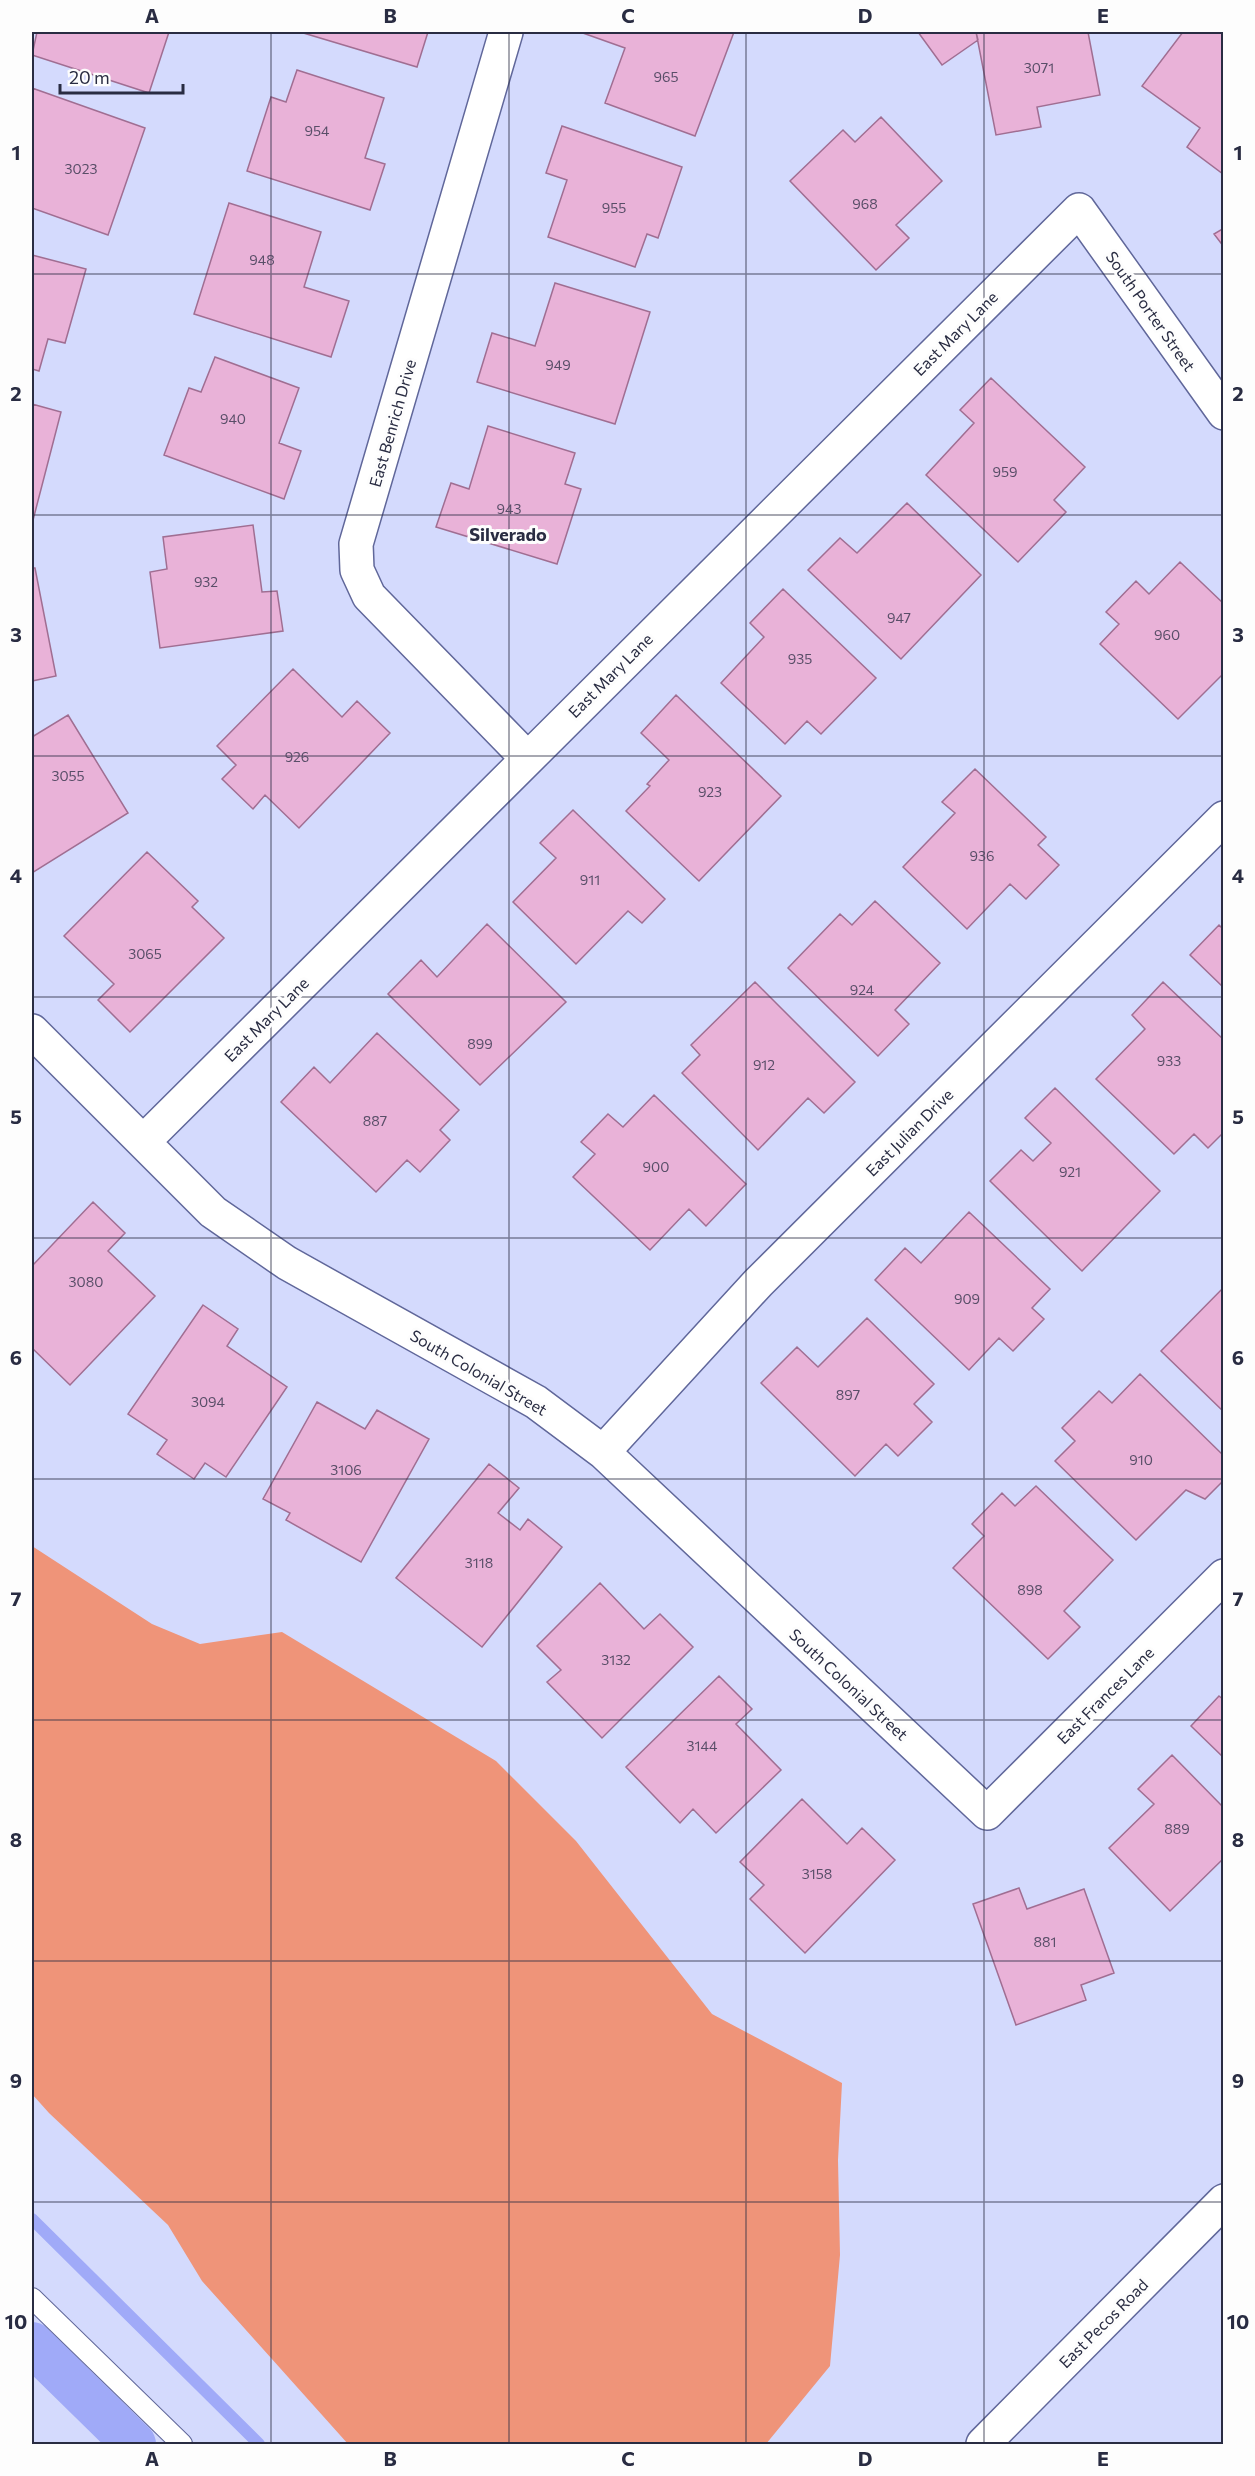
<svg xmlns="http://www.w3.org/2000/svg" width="1255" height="2476" font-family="Commissioner,sans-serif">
  <rect width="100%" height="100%" fill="#d4dafd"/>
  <!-- green -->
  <path fill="#ef9479" d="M32,1546L152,1624L200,1644L282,1632L496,1761L576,1841L712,2014L842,2083L838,2160L840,2255L830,2366L766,2444H348L202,2281L168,2225L49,2113L32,2094Z"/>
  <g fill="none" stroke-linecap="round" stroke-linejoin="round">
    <!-- stream -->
    <path stroke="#a0aaf8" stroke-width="12" d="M32,2219L259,2444"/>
    <!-- canal -->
    <path stroke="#a0aaf8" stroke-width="44" d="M32,2344L134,2444"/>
  </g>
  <!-- building -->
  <path fill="#e9b2d8" stroke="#a06e92" stroke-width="1.5" d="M37,32H169L149,93L32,55Z
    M300,32H428L417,67Z
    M580,32H734L695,136L605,103L625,48Z
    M918,32H976L978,40L942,65Z
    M976,32H1088L1100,95L1037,107L1041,127L996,135Z
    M1183,32H1224L1223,174L1187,147L1200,128L1142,86Z
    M297,70L384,98L365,158L385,164L370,210L247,171L271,97L286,102Z
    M32,88L145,128L108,235L32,208Z
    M881,117L942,181L896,225L909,238L876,270L790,181L843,130L855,142Z
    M562,126L682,167L658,238L647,234L635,267L548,237L567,180L546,173Z
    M229,203L321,232L304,287L349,301L331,357L194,314Z
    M1224,228V247L1214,234Z
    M32,255L86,269L65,343L48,339L39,371L32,369Z
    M555,283L650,312L615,424L477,382L492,333L535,346Z
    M215,357L299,388L279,443L301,451L284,499L164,455L189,388L201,392Z
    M991,378L1085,467L1054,500L1066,512L1018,562L926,475L974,423L960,410Z
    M32,404L61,412L32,524Z
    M488,426L575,453L565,484L581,489L557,564L436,527L451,483L469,489Z
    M907,503L981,575L901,659L808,570L840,538L857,553Z
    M253,525L262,592L277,591L283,631L160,648L150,572L167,569L163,537Z
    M1180,562L1224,604V673L1178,719L1100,644L1119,624L1106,612L1136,581L1149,594Z
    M32,568H35L56,676L32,681Z
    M783,589L876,678L821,734L807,721L785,744L721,683L764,637L750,623Z
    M293,669L342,717L357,701L390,733L299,828L265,795L253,809L222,779L236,765L217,746Z
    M676,695L781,796L699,881L626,811L650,786L647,784L669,760L641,733Z
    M68,715L128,813L32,873V737Z
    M975,769L1046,837L1038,845L1059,865L1026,899L1010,884L967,929L903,867L955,813L942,802Z
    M573,810L665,899L642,923L628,911L576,964L513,902L556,858L540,843Z
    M147,852L198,901L192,907L224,938L130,1032L98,1000L114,984L64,936Z
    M875,901L940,963L895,1010L909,1024L878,1056L788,968L840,914L852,925Z
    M487,924L566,1002L480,1085L388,994L421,960L437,977Z
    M1219,925L1224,930V988L1190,955Z
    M755,982L855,1082L824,1113L808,1098L758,1150L682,1073L700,1055L691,1045Z
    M1163,982L1224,1040V1132L1208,1148L1194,1134L1174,1154L1096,1079L1145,1029L1132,1015Z
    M377,1033L459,1110L440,1130L450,1140L420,1172L407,1160L376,1192L281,1102L314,1067L330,1083Z
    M1055,1088L1160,1191L1082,1271L990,1181L1021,1150L1033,1161L1051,1143L1025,1118Z
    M654,1095L746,1184L706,1226L689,1209L650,1250L573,1177L595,1154L581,1142L608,1114L623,1127Z
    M93,1202L125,1233L108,1251L155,1296L70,1385L32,1348V1266Z
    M969,1212L1050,1289L1032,1308L1044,1319L1013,1351L999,1338L969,1370L875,1280L905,1248L921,1263Z
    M1224,1287V1412L1161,1351Z
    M203,1305L238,1329L227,1346L287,1387L226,1477L205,1463L194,1479L157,1454L167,1440L128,1414Z
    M867,1318L934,1384L914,1404L932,1422L898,1456L886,1444L855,1476L761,1383L797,1347L818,1367Z
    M1140,1374L1224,1456V1480L1205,1499L1186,1490L1136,1540L1055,1461L1075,1441L1062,1428L1099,1391L1112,1403Z
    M317,1402L365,1429L377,1410L429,1439L361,1562L286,1520L290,1513L263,1499Z
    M489,1464L519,1488L498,1513L520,1530L528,1519L562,1547L482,1647L396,1578Z
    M1036,1486L1113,1560L1064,1611L1080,1627L1048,1659L953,1568L984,1536L972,1524L1002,1493L1015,1506Z
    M600,1583L644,1629L660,1614L693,1647L602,1738L547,1682L561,1670L537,1646Z
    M719,1676L752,1709L736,1724L781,1770L716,1833L693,1809L680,1823L626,1767Z
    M1219,1696L1224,1700V1758L1191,1726Z
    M1172,1755L1224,1808V1858L1170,1911L1109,1848L1154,1804L1138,1789Z
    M802,1799L847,1844L862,1828L895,1860L805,1953L750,1899L764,1885L740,1862Z
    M1019,1888L1027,1909L1084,1889L1114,1973L1081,1985L1086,2000L1016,2025L973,1904Z"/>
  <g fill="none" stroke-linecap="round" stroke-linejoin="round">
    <!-- lane casing -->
    <g stroke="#60679a" stroke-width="22">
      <path id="lane" d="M32,2298L182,2444"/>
    </g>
    <!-- street casing -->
    <g stroke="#60679a" stroke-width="36">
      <path id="street" d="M506,32L356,544L357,570L369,596L527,758
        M32,1031L213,1212L287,1263L536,1402L603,1452L987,1813L1224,1576
        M143,1142L1079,210L1224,413
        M603,1452L758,1283L1224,818"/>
    </g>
    <!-- secondary casing -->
    <g stroke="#60679a" stroke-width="36">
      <path id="secondary" d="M983,2444L1224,2201"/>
    </g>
    <!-- lane -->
    <use href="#lane" stroke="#fff" stroke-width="20"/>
    <!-- street -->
    <use href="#street" stroke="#fff" stroke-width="33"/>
    <!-- secondary -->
    <use href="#secondary" stroke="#fff" stroke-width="33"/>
  </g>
  <!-- grid -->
  <path fill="none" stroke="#292c42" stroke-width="1.5" stroke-opacity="0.55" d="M271,32V2444M509,32V2444M746,32V2444M984,32V2444M32,274H1224M32,515H1224M32,756H1224M32,997H1224M32,1238H1224M32,1479H1224M32,1720H1224M32,1961H1224M32,2202H1224"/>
  <g text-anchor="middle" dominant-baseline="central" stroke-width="6" stroke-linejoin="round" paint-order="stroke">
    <!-- number labels -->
    <g font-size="14" fill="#594e68">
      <text x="1039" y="67">3071</text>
      <text x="666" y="76">965</text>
      <text x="317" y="130">954</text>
      <text x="81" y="168">3023</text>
      <text x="865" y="203">968</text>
      <text x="614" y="207">955</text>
      <text x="262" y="259">948</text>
      <text x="558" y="364">949</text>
      <text x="233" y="418">940</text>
      <text x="1005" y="471">959</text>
      <text x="509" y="508">943</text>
      <text x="206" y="581">932</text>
      <text x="899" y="617">947</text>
      <text x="1167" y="634">960</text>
      <text x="800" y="658">935</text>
      <text x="297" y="756">926</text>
      <text x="68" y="775">3055</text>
      <text x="710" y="791">923</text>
      <text x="982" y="855">936</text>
      <text x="590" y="879">911</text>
      <text x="145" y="953">3065</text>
      <text x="862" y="989">924</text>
      <text x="480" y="1043">899</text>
      <text x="1169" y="1060">933</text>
      <text x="764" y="1064">912</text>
      <text x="375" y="1120">887</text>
      <text x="656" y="1166">900</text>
      <text x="1070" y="1171">921</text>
      <text x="86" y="1281">3080</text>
      <text x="967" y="1298">909</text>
      <text x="848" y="1394">897</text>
      <text x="208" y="1401">3094</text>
      <text x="1141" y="1459">910</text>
      <text x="346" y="1469">3106</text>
      <text x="479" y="1562">3118</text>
      <text x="1030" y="1589">898</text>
      <text x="616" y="1659">3132</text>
      <text x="702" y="1745">3144</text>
      <text x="1177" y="1828">889</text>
      <text x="817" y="1873">3158</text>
      <text x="1045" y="1941">881</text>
    </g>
    <!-- street labels -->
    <g font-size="16" fill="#292c42" stroke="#fdfdfd">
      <text transform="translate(1151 311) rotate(55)">South Porter Street</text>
      <text transform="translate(955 333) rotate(-45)">East Mary Lane</text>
      <text transform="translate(392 423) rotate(-74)">East Benrich Drive</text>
      <text transform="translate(610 675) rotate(-45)">East Mary Lane</text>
      <text transform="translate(266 1019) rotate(-45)">East Mary Lane</text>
      <text transform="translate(909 1132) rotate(-45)">East Julian Drive</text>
      <text transform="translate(479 1372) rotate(30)">South Colonial Street</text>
      <text transform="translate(849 1684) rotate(43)">South Colonial Street</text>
      <text transform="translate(1105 1695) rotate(-45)">East Frances Lane</text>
      <text transform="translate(1103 2323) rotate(-45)">East Pecos Road</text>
    </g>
    <!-- neighbourhood labels -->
    <g font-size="18" font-weight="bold" fill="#292c42" stroke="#fdfdfd">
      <text x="508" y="534">Silverado</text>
    </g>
  </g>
  <!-- border -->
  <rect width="1255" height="2476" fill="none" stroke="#fdfdfd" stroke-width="66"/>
  <!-- scale -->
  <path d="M60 84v9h123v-9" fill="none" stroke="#292c42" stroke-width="3"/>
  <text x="69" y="84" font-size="18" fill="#292c42" stroke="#fdfdfd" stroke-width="4.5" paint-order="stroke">20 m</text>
  <rect x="33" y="33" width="1189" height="2410" fill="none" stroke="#292c42" stroke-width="2"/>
  <g font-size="20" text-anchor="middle" font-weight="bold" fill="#292c42">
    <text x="152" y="23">A</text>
    <text x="390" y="23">B</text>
    <text x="628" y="23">C</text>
    <text x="865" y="23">D</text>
    <text x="1103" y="23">E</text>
    <text x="16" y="160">1</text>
    <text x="1238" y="160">1</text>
    <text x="16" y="401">2</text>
    <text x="1238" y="401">2</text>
    <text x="16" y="642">3</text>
    <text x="1238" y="642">3</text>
    <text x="16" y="883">4</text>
    <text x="1238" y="883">4</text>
    <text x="16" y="1124">5</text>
    <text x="1238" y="1124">5</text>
    <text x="16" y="1365">6</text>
    <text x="1238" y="1365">6</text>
    <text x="16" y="1606">7</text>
    <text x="1238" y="1606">7</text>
    <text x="16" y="1847">8</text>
    <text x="1238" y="1847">8</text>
    <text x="16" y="2088">9</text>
    <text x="1238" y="2088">9</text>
    <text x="16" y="2329">10</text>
    <text x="1238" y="2329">10</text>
    <text x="152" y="2466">A</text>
    <text x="390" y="2466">B</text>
    <text x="628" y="2466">C</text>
    <text x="865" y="2466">D</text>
    <text x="1103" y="2466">E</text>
  </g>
</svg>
